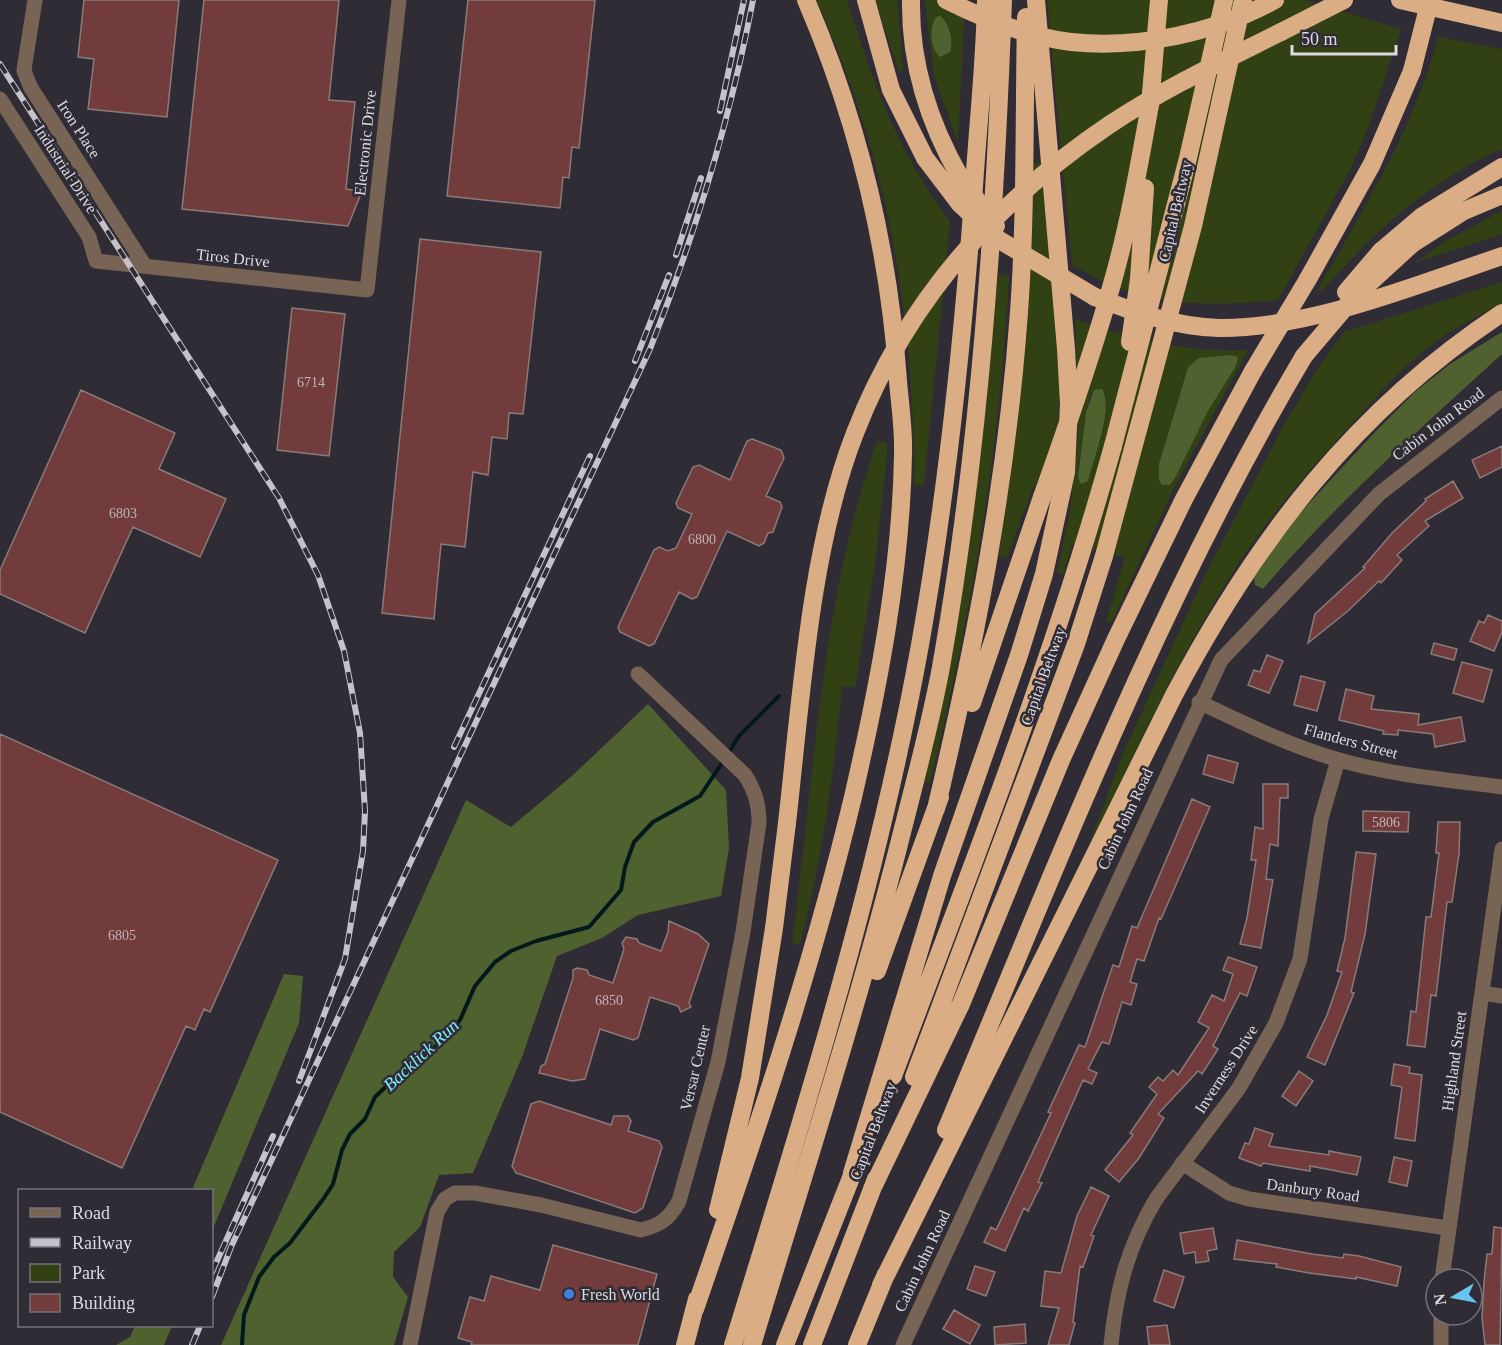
<svg xmlns="http://www.w3.org/2000/svg" width="1502" height="1345" font-family="'Times New Roman',serif">
  <rect width="100%" height="100%" fill="#2f2c36"/>
  <!-- green -->
  <path fill="#324114" fill-rule="evenodd" d="M816,0H847C872,80 898,154 950,221L924,486L914,484C914,314 888,155 816,0Z
    M875,0H897L903,71H899Z
    M925,0H965L958,142L934,76ZM942,18L951,32L952,43L937,54L932,32Z
    M1047,0H1304L1401,29L1368,128L1351,168L1278,300C1227,305 1172,308 1122,289C1105,283 1088,273 1072,265Z
    M1438,37L1502,49V149C1430,180 1374,232 1323,290L1317,291C1362,211 1415,128 1438,37Z
    M1033,163H1044L1060,389L1054,488L1033,487L1007,558L999,555C1020,425 1030,295 1033,163Z
    M1502,211V234L1414,263L1446,241Z
    M998,275L1009,276C1000,450 971,614 930,783L922,782L985,404Z
    M1502,282V303C1480,315 1456,327 1435,342C1404,365 1377,396 1351,425C1304,475 1260,527 1224,586C1174,667 1134,754 1093,840L1091,839L1124,751L1207,571L1284,425L1315,372L1344,332Z
    M1075,319C1131,339 1187,353 1248,350L1175,486L1111,623L1106,621L1125,558L1072,544L1063,575L1057,572L1070,511L1078,439ZM1229,355L1236,366L1217,392L1175,478L1159,464L1186,371L1199,358ZM1091,393L1105,400C1103,431 1094,456 1081,484L1078,478L1086,412Z
    M877,441L887,442V456L875,564L855,687L842,686C834,774 822,859 800,945L792,943C815,774 820,604 877,441Z"/>
  <!-- forest -->
  <path fill="#506130" d="M941,16C950,27 954,38 950,52L940,57C930,48 929,29 936,17Z
    M1502,332V354C1419,430 1336,503 1263,589L1255,585L1254,578L1288,526L1376,431L1415,392L1450,364Z
    M1229,355L1238,357L1236,366L1208,411L1175,478L1170,485H1162L1159,480V464L1188,367L1199,358Z
    M1102,389C1114,408 1093,460 1088,481L1081,484L1078,478L1086,412L1094,390Z
    M648,704L726,790L729,848L721,896L638,915L602,938L557,956L522,1057L473,1173L439,1175L420,1227L394,1252L393,1277L408,1297L394,1345H221L466,800L511,827L573,775Z
    M284,974L303,976L299,1023L212,1231V1190H192Z
    M135,1326H172L164,1345H116L130,1337Z"/>
  <g fill="none" stroke-linecap="round" stroke-linejoin="round">
    <!-- stream -->
    <path stroke="#03191c" stroke-width="4" d="M728,754L738,737L779,696
      M242,1345L244,1315L259,1277L274,1257L290,1243L324,1198L333,1184L342,1150L350,1134L365,1119L375,1097L406,1067L434,1048L450,1032L460,1020L475,986L495,962L511,951L536,941L589,927L621,890L625,867L634,842L653,822L700,796L724,760"/>
  </g>
  <!-- building -->
  <path fill="#723c3c" stroke="#897b7a" stroke-width="1.5" d="M84,0H179L167,117L88,109L94,59L78,57Z
    M204,0H339L329,100L355,102L346,189L362,191L348,226L182,209Z
    M468,0H595L579,148L572,147L569,178L563,177L560,208L447,196Z
    M420,239L541,252L523,414L509,413L507,439L492,437L488,475L473,472L465,547L441,544L434,619L382,613Z
    M292,308L345,314L329,456L277,450Z
    M81,390L175,433L159,469L226,499L200,557L133,527L85,633L0,594V570Z
    M752,439L781,450L784,458L766,496L780,502L782,507L773,532L768,533L764,543L759,546L727,531L697,597L692,599L679,592L654,644L649,646L620,632L618,627L654,550L659,547L668,551L676,548L692,514L678,508L676,503L693,467L699,465L730,480L747,441Z
    M1502,446V467L1480,478L1472,460Z
    M1453,481L1463,498L1425,521L1429,526L1397,555L1402,560L1381,583L1379,581L1349,610L1308,643L1315,614L1365,568L1363,567L1393,532L1426,501L1425,499Z
    M1488,615L1502,621V632L1494,651L1470,641L1479,621L1484,623Z
    M1434,643L1457,649L1454,660L1431,654Z
    M1267,655L1283,661L1269,693L1248,685L1254,670L1260,672Z
    M1462,662L1492,670L1483,702L1453,693Z
    M1301,676L1325,682L1317,711L1294,705Z
    M1346,689L1374,696L1371,709L1419,714L1418,725L1461,717L1465,741L1435,747L1433,734L1398,730V735L1383,734L1384,731L1339,720Z
    M0,734L278,860L210,1012L204,1009L195,1030L186,1026L122,1168L0,1112Z
    M1208,755L1238,763L1233,783L1203,774Z
    M1263,784H1288V798H1280L1278,846L1270,844L1266,879L1273,880L1261,948L1240,944L1247,918L1256,860H1251L1255,827L1263,829Z
    M1192,799L1210,807L1161,919L1159,918L1144,961L1137,959L1130,982L1137,984L1131,1005L1122,1002L1109,1044L1102,1042L1088,1069L1097,1073L1092,1084L1083,1080L1038,1182L1042,1183L1028,1211L1024,1208L1005,1251L984,1242L991,1227L996,1230L1051,1113L1048,1112L1079,1045L1085,1047L1113,965L1119,967L1132,926L1137,928Z
    M1363,811L1409,812L1408,832L1363,831Z
    M1438,822H1460L1459,854L1452,902H1447L1436,996L1431,995L1425,1047L1407,1045L1411,1011L1416,1012L1426,917H1431L1439,853H1436Z
    M1356,852L1376,854L1365,934L1351,992L1354,993L1325,1065L1307,1057L1327,1015L1342,972L1337,971L1345,938Z
    M669,921L698,934L709,944L689,1003L691,1007L681,1012L678,1006L650,997L638,1038L633,1040L600,1029L585,1079L572,1081L539,1073L541,1066L545,1064L573,978V970L577,968L587,970L589,975L613,983L624,949L622,943L626,937L637,939L639,943L661,951L668,932Z
    M1228,957L1257,967L1247,996L1240,993L1213,1046L1218,1049L1202,1074L1198,1071L1158,1114L1164,1118L1139,1158L1119,1182L1105,1170L1133,1135L1130,1133L1157,1094L1149,1087L1158,1077L1163,1081L1173,1070L1178,1075L1209,1028L1198,1022L1212,995L1224,1001L1233,974L1223,970Z
    M1394,1064L1410,1067L1409,1073L1422,1075L1415,1141L1395,1138L1402,1087L1391,1085Z
    M1299,1071L1313,1081L1296,1106L1282,1096Z
    M539,1101L611,1125L614,1116H628L631,1121L628,1131L659,1141L662,1147L643,1208L635,1213L516,1173L512,1166L531,1104Z
    M1255,1128L1273,1134L1269,1146L1329,1155V1151L1361,1157L1357,1175L1310,1166V1171L1263,1163L1261,1166L1239,1158L1245,1143L1249,1144Z
    M1394,1157L1412,1161L1407,1186L1389,1182Z
    M1091,1187L1109,1196L1091,1235L1094,1236L1083,1267L1080,1266L1073,1322L1075,1323L1069,1345H1048L1059,1308L1041,1306L1045,1271L1061,1273L1077,1216Z
    M1494,1227L1502,1228L1500,1345H1485L1482,1317L1484,1282L1487,1254H1492Z
    M1213,1228L1217,1249L1207,1251L1209,1261L1196,1263L1195,1252L1184,1254L1180,1233Z
    M1237,1240L1312,1254L1343,1258L1344,1254L1359,1256L1401,1267L1397,1286L1356,1277V1279L1309,1273L1276,1267L1277,1264L1234,1259Z
    M553,1245L657,1274L638,1345H471L472,1342L458,1338L470,1297L484,1301L491,1276L540,1290Z
    M975,1266L995,1272L986,1296L967,1289Z
    M1164,1270L1184,1277L1174,1308L1154,1301Z
    M954,1310L980,1325L970,1344L943,1329Z
    M1025,1324L1026,1343L995,1345L994,1327Z
    M1167,1325L1170,1345H1149L1147,1327Z"/>
  <g fill="none" stroke-linecap="round" stroke-linejoin="round">
    <!-- minor -->
    <path stroke="#776454" stroke-width="15" d="M35,0L25,63L24,71L31,88L145,266
      M0,99L89,237L96,261L367,290L399,0
      M1199,702C1245,724 1290,746 1339,760C1392,775 1448,780 1502,787
      M1482,993L1502,996
      M1182,1163L1229,1193L1249,1199L1448,1228
      M1442,1279L1502,849
      M1441,1315V1345
      M410,1345L437,1212L445,1199L455,1193H475L541,1205L641,1230C661,1225 669,1219 679,1201L718,1062L743,932L759,823C759,804 755,791 745,775L638,674
      M903,1345L1221,660L1379,494L1502,398
      M1111,1345C1116,1291 1128,1246 1156,1199L1239,1088L1276,1023L1300,959L1321,819L1338,760"/>
    <!-- motorway -->
    <path stroke="#dbad85" stroke-width="18" d="M866,0L891,90L925,158L960,204
      M911,0C910,63 929,123 960,177
      M1400,0L1502,23
      M1281,32L1344,0
      M1150,105L1159,0
      M1412,244L1464,211L1502,195
      M1381,251L1421,217L1502,167
      M1308,279L1372,164L1412,71
      M1095,297C1134,312 1176,327 1219,328C1308,329 1417,285 1502,256
      M972,703L1042,497
      M936,809C975,644 1007,482 1019,312C1026,214 1024,115 1026,17
      M877,971L940,797
      M893,1076C972,867 1053,661 1113,446
      M914,1077L1076,644L1104,556
      M946,1130C1056,867 1158,602 1304,356
      M852,1173L942,876L1019,655L1044,574L1066,472L1069,404L1066,349L1036,0
      M872,1189L961,1004L1061,760L1116,639L1184,499L1253,371
      M718,1210L750,1078L774,928L787,823
      M881,1285L1174,695C1256,540 1355,410 1502,313
      M695,1309C754,1139 811,972 853,797C879,684 901,571 903,455C904,430 900,405 898,381C889,249 858,121 806,0
      M685,1345L697,1299
      M733,1345C804,1115 877,883 920,645C947,493 963,340 974,186C978,124 985,62 986,0
      M752,1345C802,1179 855,1016 898,848C913,788 930,727 941,667C980,447 995,223 1003,0
      M785,1345L856,1165
      M812,1345L876,1179
      M857,1345L886,1274"/>
    <!-- rail casing -->
    <g stroke="#c5c3c9" stroke-width="6">
      <path id="rail" d="M0,64L279,498L318,575L344,651L360,733L365,811L363,851L345,959L299,1081
        M720,111L744,0
        M676,255L701,178
        M635,361L669,275
        M454,747L590,456
        M212,1272L273,1136
        M212,1297L231,1247L650,349C695,235 730,120 753,0
        M192,1345L200,1326"/>
    </g>
    <!-- rail -->
    <use href="#rail" stroke="#2f2c36" stroke-width="4" stroke-dasharray="11" stroke-linecap="butt"/>
    <!-- motorway-bridge -->
    <path stroke="#dbad85" stroke-width="18" d="M946,0C984,19 1028,37 1071,42C1138,49 1216,33 1275,0
      M1412,71L1430,0
      M960,177L996,226
      M960,204L996,238L1095,297
      M1346,292L1381,251
      M1130,342L1139,279L1145,188
      M1304,356L1354,297L1412,244
      M1253,371L1308,279
      M1113,446L1188,158L1224,0
      M1042,497C1067,427 1092,356 1112,284C1129,225 1139,165 1150,105
      M1104,556L1193,226L1243,0
      M787,823C801,700 810,548 855,433C905,304 995,202 1109,125C1163,89 1223,61 1281,32"/>
  </g>
  <!-- markers -->
  <circle fill="#3f7fe0" stroke="#2f2c36" stroke-width="2" cx="569" cy="1294" r="6"/>
  <g text-anchor="middle" dominant-baseline="central" stroke-width="5" stroke-linejoin="round" paint-order="stroke">
    <!-- number labels -->
    <g font-size="14" fill="#c2b3b8">
      <text x="311" y="382">6714</text>
      <text x="123" y="513">6803</text>
      <text x="702" y="539">6800</text>
      <text x="1386" y="822">5806</text>
      <text x="122" y="935">6805</text>
      <text x="609" y="1000">6850</text>
    </g>
    <!-- street labels -->
    <g font-size="16" fill="#dddbe1" stroke="#2f2c36">
      <text transform="translate(79 129) rotate(57)">Iron Place</text>
      <text transform="translate(365 143) rotate(-84)">Electronic Drive</text>
      <text transform="translate(66 169) rotate(57)">Industrial Drive</text>
      <text transform="translate(1175 211) rotate(-77)">Capital Beltway</text>
      <text transform="translate(233 258) rotate(6)">Tiros Drive</text>
      <text transform="translate(1438 424) rotate(-37)">Cabin John Road</text>
      <text transform="translate(1043 676) rotate(-70)">Capital Beltway</text>
      <text transform="translate(1351 741) rotate(15)">Flanders Street</text>
      <text transform="translate(1125 819) rotate(-65)">Cabin John Road</text>
      <text transform="translate(1454 1061) rotate(-82)">Highland Street</text>
      <text transform="translate(695 1068) rotate(-77)">Versar Center</text>
      <text transform="translate(1226 1069) rotate(-57)">Inverness Drive</text>
      <text transform="translate(873 1131) rotate(-69)">Capital Beltway</text>
      <text transform="translate(1313 1190) rotate(8)">Danbury Road</text>
      <text transform="translate(922 1261) rotate(-65)">Cabin John Road</text>
    </g>
    <!-- poi labels -->
    <g font-size="16" fill="#dddbe1" stroke="#2f2c36" text-anchor="start">
      <text x="581" y="1294">Fresh World</text>
    </g>
    <!-- water labels -->
    <g font-size="18" font-style="italic" fill="#7eefff" stroke="#2f2c36">
      <text transform="translate(421 1055) rotate(-43)">Backlick Run</text>
    </g>
  </g>
  <!-- legend -->
  <rect x="18" y="1189" width="195" height="138" fill="#2f2c36" stroke="#75727a" stroke-width="1.5"/>
  <rect x="30" y="1208" width="30" height="9" fill="#776454" stroke="#75727a" stroke-width="1.5"/>
  <text x="72" y="1219" font-size="18" fill="#dddbe1">Road</text>
  <rect x="30" y="1238" width="30" height="9" fill="#c5c3c9" stroke="#75727a" stroke-width="1.5"/>
  <text x="72" y="1249" font-size="18" fill="#dddbe1">Railway</text>
  <rect x="30" y="1264" width="30" height="18" fill="#324114" stroke="#75727a" stroke-width="1.5"/>
  <text x="72" y="1279" font-size="18" fill="#dddbe1">Park</text>
  <rect x="30" y="1294" width="30" height="18" fill="#723c3c" stroke="#75727a" stroke-width="1.5"/>
  <text x="72" y="1309" font-size="18" fill="#dddbe1">Building</text>
  <!-- north arrow -->
  <g transform="translate(1454 1297) rotate(260)"><circle r="28" fill="#2f2c36" stroke="#75727a" stroke-width="1.5"/>
  <path d="M0-4.5L10 22L0 15L-10 22Z" fill="#68c4f0"/>
  <text y="-9" font-size="16" font-weight="bold" text-anchor="middle" fill="#dddbe1">N</text>
  </g>
  <!-- scale -->
  <path d="M1292 45v9h104v-9" fill="none" stroke="#dddbe1" stroke-width="3"/>
  <text x="1301" y="45" font-size="18" fill="#dddbe1" stroke="#2f2c36" stroke-width="4.5" paint-order="stroke">50 m</text>
</svg>
